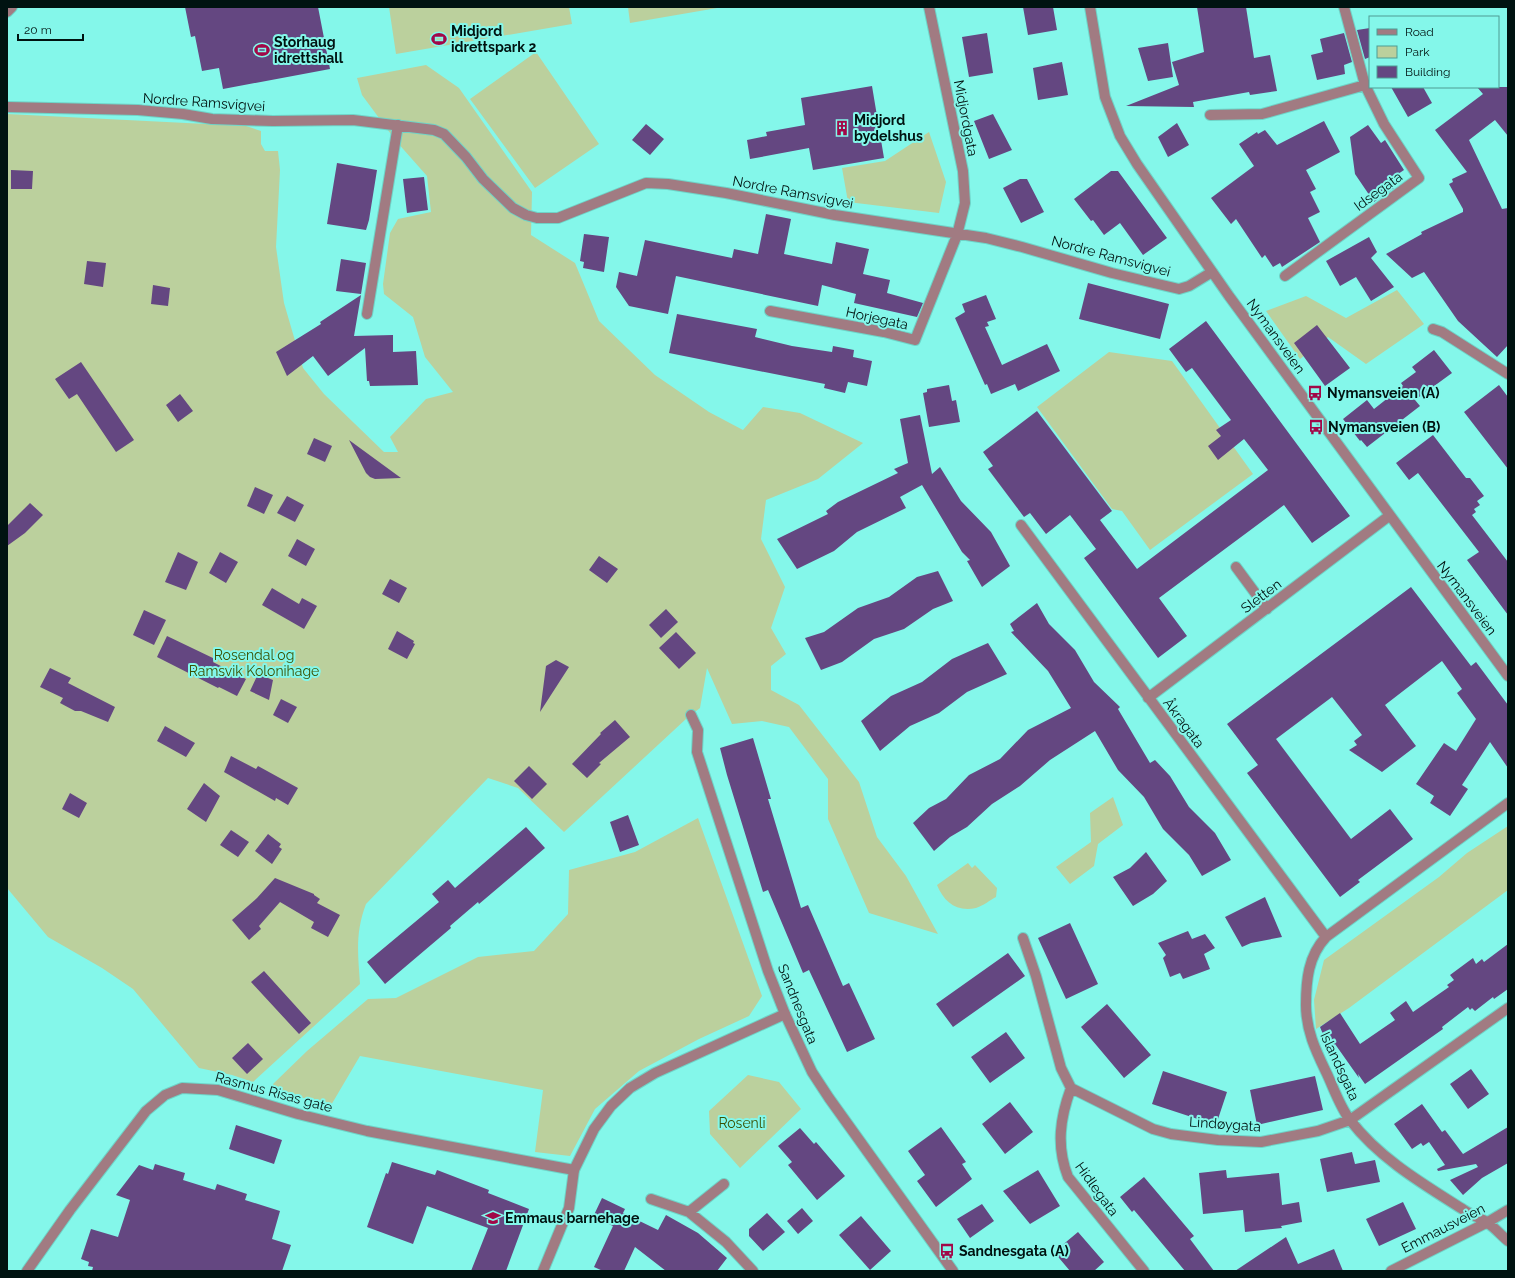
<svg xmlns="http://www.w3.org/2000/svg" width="1515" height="1278" font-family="Raleway,sans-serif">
  <rect width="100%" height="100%" fill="#84f7ea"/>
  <!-- green -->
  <path fill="#bbd09d" d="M389,7H569L572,24L396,54Z
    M628,7H723L630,23Z
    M536,52L599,144L535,188L470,99Z
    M426,65L459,88L532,192L531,235L575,263L599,321L655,375L709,412L743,430L763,407L800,413L863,443L818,479L766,500L761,539L785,587L771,628L786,654L771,666V690L799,705L859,782L877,837L906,876L938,934L869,913L828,819V779L789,727L762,721L732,724L707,668L700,708L686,719L564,832L518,788L488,778L366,904C355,933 358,954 360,984L253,1082L232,1075L199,1068L133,989L102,968L48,937L7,888V114L246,126L261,131V144L265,151H278L280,170L276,247L284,303L303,368L324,394L384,452H398L390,437L426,399L453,392L425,357L413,317L384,294L383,284L390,233L398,219L431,212L427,176L396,141L362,95L357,78Z
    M929,132L946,182L939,213L848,202L842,168L885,161Z
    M1397,290L1424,324L1366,364L1328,337L1300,359L1266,311L1306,296L1346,318Z
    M1109,352L1172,361L1253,474L1150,550L1122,511L1112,509L1037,407Z
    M1113,797L1123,825L1098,844L1094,866L1070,884L1056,867L1091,842L1090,813Z
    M698,818L762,996L749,1016L699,1039L639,1071L595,1109L570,1156L535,1152L543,1090L360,1056L327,1112L309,1099L286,1095L272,1088L273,1084L307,1051L368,999L396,998L478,957L534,951L568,914L569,870L635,852Z
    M1508,826V890L1349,1008L1316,1029L1314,1000L1324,960L1439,877L1467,853Z
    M968,863L972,868L975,865L997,888L996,897C990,900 983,906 976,908C956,912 944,902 937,885Z
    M748,1075L779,1082L801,1109L740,1168L710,1134L709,1111Z"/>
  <!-- building -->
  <path fill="#644781" d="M185,7H318L330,69L223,89L219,68L202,71L195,36L191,37Z
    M1023,7H1053L1057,30L1028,35Z
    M1197,7H1246L1254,58L1270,55L1277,91L1250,95L1249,92L1193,102L1194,107L1126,106L1179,85L1172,62L1204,52Z
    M1370,28V57L1365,59L1357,30Z
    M987,33L993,73L969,77L962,37Z
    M1344,33L1352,62L1344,65L1345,74L1317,80L1311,55L1323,52L1320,39Z
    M1168,43L1173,77L1148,81L1138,48Z
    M1062,62L1068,95L1038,100L1033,68Z
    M872,86L884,158L813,170L809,148L750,159L747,140L767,136L766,132L805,125L801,98Z
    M1391,87H1423L1432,103L1408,117Z
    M1477,87H1508V136L1495,120L1469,140L1502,209L1508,208V345L1497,357L1458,321L1424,272L1412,278L1386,254L1422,234L1421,232L1463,212V209L1449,184L1453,182L1452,179L1467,172L1435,130L1483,94Z
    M993,114L1012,150L989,159L974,121Z
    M1324,121L1340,152L1306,170L1316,189L1310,192L1320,212L1308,218L1320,242L1282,267L1280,263L1273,267L1265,255L1262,258L1236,219L1231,224L1211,198L1254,166L1239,144L1257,132L1258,134L1265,130L1277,145Z
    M1177,123L1189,145L1168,157L1158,137Z
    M646,124L664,139L650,155L632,140Z
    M1368,125L1381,143L1385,140L1404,170L1389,180L1394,188L1374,202L1355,174L1350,137Z
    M337,163L377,170L369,220L366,230L327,224Z
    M11,170L33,171L32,189H11Z
    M1111,171H1118L1167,238L1143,255L1120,223L1104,235L1093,220L1091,221L1074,199Z
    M424,177L428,210L407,213L403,179Z
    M1020,179H1027L1044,212L1021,223L1003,188Z
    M766,214L791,219L784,254L832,264L836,242L869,249L863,274L890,280L887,293L923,303L917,317L854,303L856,294L822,285L818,306L676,276L668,314L629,306L616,287L619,272L637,276L645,240L732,258L734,249L758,254Z
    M584,234L609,237L604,272L583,268L584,262L580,261Z
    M1369,237L1377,252L1371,258L1394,287L1371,301L1356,277L1340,286L1326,261Z
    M341,259L366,263L361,294L336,291Z
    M87,261L106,263L103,287L84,284Z
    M1088,283L1169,304L1160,339L1079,319Z
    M153,285L170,288L168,306L151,304Z
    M361,295L354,336L393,335V352L416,351L418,385L370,386L369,381H367L365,348L328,376L313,356L287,376L276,352L321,324L320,322Z
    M986,295L996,319L987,322L989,326L985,327L1002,365L1047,344L1060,371L1018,391L1015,384L991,394L987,384L985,385L955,318L965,312L962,304Z
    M677,314L757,329L755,337L792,346L832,352L833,346L854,350L853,357L872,361L867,386L848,382L845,393L824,388L825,384L669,353Z
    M1206,321L1350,516L1312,543L1284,505L1159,598L1187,636L1158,658L1084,558L1096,549L1070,515L1046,534L1030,513L1024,517L988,469L993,466L983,452L1037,411L1112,511L1100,520L1137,569L1268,470L1244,439L1218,460L1208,446L1221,436L1216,430L1231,420L1192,368L1186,372L1169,349Z
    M1317,325L1350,368L1325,386L1294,343Z
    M1434,350L1452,373L1415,400L1420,406L1367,447L1361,440L1360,441L1343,419L1367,400L1374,409L1403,386L1401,383L1416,372L1412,367Z
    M81,362L134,440L116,452L77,394L69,399L55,379Z
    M949,385L952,401L956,400L960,422L929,427L923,393L927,392V389Z
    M1499,385L1508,397V469L1464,412Z
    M180,394L193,411L178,422L166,405Z
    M920,415L932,474L940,467L961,501L991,532L1010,566L982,587L967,561L970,560L962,552L922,485L900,497L906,508L857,532L834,551L797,569L777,539L828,514L826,511L838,502L898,473L894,469L908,463L900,419Z
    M1433,435L1466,478H1470L1484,496L1477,501L1480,505L1474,509L1476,512L1472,515L1508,562V615L1467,560L1479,552L1418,473L1409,480L1396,463Z
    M314,438L332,446L325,462L307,454Z
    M349,440L401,478L375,479L370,477L366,473Z
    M255,487L273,495L264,514L247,506Z
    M287,496L304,505L295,522L277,513Z
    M30,503L43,515L25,533L7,546V526Z
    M297,539L315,549L306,566L288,556Z
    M178,552L198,562L186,590L165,582Z
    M220,552L238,562L226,583L209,573Z
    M599,556L618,569L607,583L589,570Z
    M938,571L953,601L933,609L904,629L874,639L842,662L821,670L805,638L824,632L858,608L889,597L917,577Z
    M390,579L407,588L399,603L382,594Z
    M1411,587L1471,666L1476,662L1508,705V768L1490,742L1462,785L1468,789L1450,816L1430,803L1434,796L1416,784L1444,743L1456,751L1476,719L1457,693L1462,689L1442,661L1385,705L1416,746L1382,772L1349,750L1357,745L1354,741L1362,735L1332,697L1276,739L1351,839L1390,809L1413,839L1358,880L1360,882L1340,897L1247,773L1258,765L1227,724Z
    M272,588L299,604L302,598L317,606L304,629L262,605Z
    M1037,603L1049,624L1075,650L1094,682L1120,707L1118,709L1150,763L1155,760L1170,776L1189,807L1215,833L1231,860L1202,876L1189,855L1163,829L1144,797L1118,770L1095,731L1050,760L1020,786L992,804L967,827L950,837L934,851L913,823L929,808L946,799L969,775L1000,759L1028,730L1071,708L1048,671L1011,632L1014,631L1010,624Z
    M666,609L678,622L661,638L649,625Z
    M144,610L166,620L154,645L133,635Z
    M397,631L414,641L413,643L415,644L407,659L388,649Z
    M676,632L696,653L679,669L659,648Z
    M167,636L215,659L213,662L246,679L237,696L219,687L218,688L157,657Z
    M988,643L1007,674L967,692L939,713L910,726L880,751L861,721L891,696L922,682L952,659Z
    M556,660L569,667L540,712L546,666Z
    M50,668L71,678L68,683L115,707L108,722L81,711H75L60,703L63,698L40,687Z
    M258,674L273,680L269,700L250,691Z
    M281,699L297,707L288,723L273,715Z
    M615,720L630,737L599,763L601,764L587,778L572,764L601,734L600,733Z
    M165,726L195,743L186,757L157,741Z
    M753,738L771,799H768L801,908L808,905L843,986L849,983L875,1039L847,1052L809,970L803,973L768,890L763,892L727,775L720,748Z
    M231,756L256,769L258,766L298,788L288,805L276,798L275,801L224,772Z
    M529,766L547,784L532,799L514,781Z
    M204,783L220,796L206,822L187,809Z
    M70,793L87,803L79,818L62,809Z
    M628,815L639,845L620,852L610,822Z
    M526,827L545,848L479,904L478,902L450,926L451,928L385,984L367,962L439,902L432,894L448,880L455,888Z
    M231,830L249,842L238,857L220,845Z
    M268,834L281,844L279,847L282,849L272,864L255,851Z
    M1146,852L1167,881L1153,894L1133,906L1113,877L1130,868Z
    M275,878L314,894V895L320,899L317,903L340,915L328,937L311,928L314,922L280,902L259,926L261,929L249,940L232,920L257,898Z
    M1265,897L1282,937L1251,943L1242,947L1225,917Z
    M1070,923L1098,984L1066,999L1038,938Z
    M1188,931L1192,939L1205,934L1215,948L1204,954L1210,969L1183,979L1180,973L1170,977L1163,958L1166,955L1158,943Z
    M1508,944V989L1494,999L1493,997L1475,1011L1472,1008L1470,1010L1468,1007L1442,1027L1443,1029L1365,1084L1358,1074L1359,1078L1335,1044L1329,1049L1320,1027L1340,1013L1360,1044L1395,1020L1390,1013L1406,1001L1413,1012L1449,987L1447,985L1454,980L1450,975L1473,958L1476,964L1482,959L1484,962Z
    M1008,953L1025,976L953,1027L936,1004Z
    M264,971L311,1023L299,1034L251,982Z
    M1107,1004L1151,1055L1124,1078L1081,1027Z
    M1006,1032L1025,1058L990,1083L971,1057Z
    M248,1043L263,1059L247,1074L232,1058Z
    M1471,1069L1489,1094L1468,1109L1450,1084Z
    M1163,1071L1227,1092L1216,1125L1152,1104Z
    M1315,1076L1323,1110L1257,1125L1250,1090Z
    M1010,1102L1033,1132L1005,1154L982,1124Z
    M1422,1104L1442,1132L1445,1130L1463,1154L1508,1127V1163L1482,1178L1463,1195L1450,1180L1478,1167L1476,1164L1438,1171L1437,1169L1445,1165L1429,1142L1423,1146L1421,1143L1412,1149L1394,1124Z
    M236,1125L282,1140L274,1164L229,1149Z
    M941,1127L966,1162L962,1164L972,1179L936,1207L917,1181L925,1175L908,1151Z
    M800,1128L814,1144L816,1142L845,1176L817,1200L788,1165L792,1162L778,1146Z
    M1352,1152L1355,1164L1375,1160L1380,1182L1327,1192L1320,1159Z
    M392,1162L435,1175L437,1170L489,1190L488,1193L529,1209L506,1271H471L488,1228L427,1206L413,1244L367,1227L386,1173L388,1174Z
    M155,1164L185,1173L183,1180L215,1190L217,1184L247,1194L245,1200L280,1211L272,1239L291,1245L282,1271H92L93,1267L88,1266L89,1262L81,1259L91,1229L118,1237L130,1200L116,1195L139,1165L153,1170Z
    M1038,1170L1060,1206L1030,1224L1003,1191Z
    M1226,1170L1227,1178L1279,1173L1282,1205L1299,1202L1302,1222L1281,1226L1282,1228L1245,1232L1243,1210L1203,1214L1199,1173Z
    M1144,1177L1194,1236L1190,1239L1214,1271H1185L1134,1210L1132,1212L1120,1197Z
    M602,1198L625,1209L623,1213L658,1230L666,1215L698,1233L727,1258L717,1271H666L635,1247L624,1271H603L594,1267L613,1226L593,1217Z
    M1403,1202L1416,1229L1379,1246L1366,1219Z
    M982,1204L994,1221L970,1238L957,1219Z
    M802,1208L813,1221L798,1234L787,1221Z
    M767,1213L785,1232L763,1251L749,1236V1229Z
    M861,1216L891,1251L870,1270L839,1235Z
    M1078,1232L1104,1262L1094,1271H1070L1054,1252Z
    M1286,1237L1298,1264L1334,1249L1343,1271H1235Z"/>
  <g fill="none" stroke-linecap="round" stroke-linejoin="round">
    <!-- minor casing -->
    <g stroke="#6fd3c7" stroke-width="12">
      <path id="minor" d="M7,12L12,7
        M7,107L138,110L183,114L212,119L273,121L353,120L434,130L444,134L466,157L483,179L513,208L526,215L537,218H558L646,183L668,184L726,193L835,215L986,238L1022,247L1112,273L1179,289L1189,286L1212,272
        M1210,115L1262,114L1365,85
        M1285,276L1419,178L1384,124L1365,85L1344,7
        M770,311L884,332L915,340L957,235L965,203L963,171L929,7
        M367,314L398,125
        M1433,329L1442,332L1508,374
        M1021,525L1326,937
        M1236,567L1267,609
        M1148,698L1389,516
        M691,715L698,730L697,752L768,971L785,1014
        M1508,803L1326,937C1308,956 1306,981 1306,1005C1306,1031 1316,1051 1327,1074C1334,1089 1340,1107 1350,1120C1380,1159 1423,1184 1464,1210C1471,1215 1481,1218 1488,1223C1495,1228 1501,1235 1508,1241
        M1023,938L1036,976L1061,1068L1071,1088L1153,1129L1171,1134L1218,1140L1261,1142L1318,1131L1350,1120L1508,1008
        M1071,1088C1060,1118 1056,1146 1068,1177L1144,1271
        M651,1199L689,1212L726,1242L753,1271
        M689,1212L724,1184
        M27,1271L70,1210L146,1111L165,1095L182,1088L218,1090L298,1114L367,1131L574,1170
        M1391,1271L1488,1222L1508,1210"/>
    </g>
    <!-- tertiary casing -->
    <g stroke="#6fd3c7" stroke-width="12">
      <path id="tertiary" d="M1090,7L1105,97L1120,136L1137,164L1229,296L1508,676
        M543,1271L569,1208L574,1170L594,1129L611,1106L630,1088L655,1073L785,1014L812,1072L829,1098L953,1271"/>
    </g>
    <!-- minor -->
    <use href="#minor" stroke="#a17b82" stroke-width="10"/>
    <!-- tertiary -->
    <use href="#tertiary" stroke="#a17b82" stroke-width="10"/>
  </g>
  <!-- icons -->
  <defs>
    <g id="stadium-bare" transform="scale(1.2)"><path d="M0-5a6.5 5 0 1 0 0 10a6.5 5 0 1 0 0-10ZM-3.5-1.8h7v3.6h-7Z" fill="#a10848" stroke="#84f7ea" stroke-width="2.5" paint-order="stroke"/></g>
    <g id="building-bare" transform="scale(1.2)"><path d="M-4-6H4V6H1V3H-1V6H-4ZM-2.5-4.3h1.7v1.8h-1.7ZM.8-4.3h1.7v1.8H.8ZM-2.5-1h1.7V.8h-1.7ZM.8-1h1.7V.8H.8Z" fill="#a10848" stroke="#84f7ea" stroke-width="2.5" paint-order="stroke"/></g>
    <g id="bus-bare" transform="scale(1.2)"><path d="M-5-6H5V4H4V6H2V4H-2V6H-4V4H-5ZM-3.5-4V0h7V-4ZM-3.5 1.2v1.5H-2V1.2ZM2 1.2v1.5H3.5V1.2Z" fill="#a10848" stroke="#84f7ea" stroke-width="2.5" paint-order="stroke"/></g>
    <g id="school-bare" transform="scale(1.2)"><path d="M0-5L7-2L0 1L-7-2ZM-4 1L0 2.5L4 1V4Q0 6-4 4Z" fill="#a10848" stroke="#84f7ea" stroke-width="2.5" paint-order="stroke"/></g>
  </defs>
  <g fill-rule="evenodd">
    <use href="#stadium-bare" x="439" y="39"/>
    <use href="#stadium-bare" x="262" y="50"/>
    <use href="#building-bare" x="842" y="128"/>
    <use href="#bus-bare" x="1315" y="393"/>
    <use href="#bus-bare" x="1316" y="427"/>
    <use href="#school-bare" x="493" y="1218"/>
    <use href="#bus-bare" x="947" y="1251"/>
  </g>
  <g text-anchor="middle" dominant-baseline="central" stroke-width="4" stroke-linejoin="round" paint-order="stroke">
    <!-- poi labels -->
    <g font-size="14" font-weight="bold" fill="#001311" stroke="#84f7ea" text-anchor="start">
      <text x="451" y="31">Midjord<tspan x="451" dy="16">idrettspark 2</tspan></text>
      <text x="274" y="42">Storhaug<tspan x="274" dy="16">idrettshall</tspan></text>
      <text x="854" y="120">Midjord<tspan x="854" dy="16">bydelshus</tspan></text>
      <text x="1327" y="393">Nymansveien (A)</text>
      <text x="1328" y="427">Nymansveien (B)</text>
      <text x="505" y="1218">Emmaus barnehage</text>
      <text x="959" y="1251">Sandnesgata (A)</text>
    </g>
    <!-- street labels -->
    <g font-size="14" fill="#001311" stroke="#84f7ea">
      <text transform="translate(204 102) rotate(4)">Nordre Ramsvigvei</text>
      <text transform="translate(966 118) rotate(79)">Midjordgata</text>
      <text transform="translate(1378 191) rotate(-36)">Idsegata</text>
      <text transform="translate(793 192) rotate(11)">Nordre Ramsvigvei</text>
      <text transform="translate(1111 256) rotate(15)">Nordre Ramsvigvei</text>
      <text transform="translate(877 318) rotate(12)">Horjegata</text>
      <text transform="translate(1276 336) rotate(54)">Nymansveien</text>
      <text transform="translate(1261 596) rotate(-37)">Sletten</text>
      <text transform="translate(1467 598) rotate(53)">Nymansveien</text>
      <text transform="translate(1184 723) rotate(53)">Åkragata</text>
      <text transform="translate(798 1004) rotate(68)">Sandnesgata</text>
      <text transform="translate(1340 1066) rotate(65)">Islandsgata</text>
      <text transform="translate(274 1092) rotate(15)">Rasmus Risas gate</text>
      <text transform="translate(1225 1124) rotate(4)">Lindøygata</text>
      <text transform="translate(1097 1189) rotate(54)">Hidlegata</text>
      <text transform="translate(1443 1228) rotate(-27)">Emmausveien</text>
    </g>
    <!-- park labels -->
    <g font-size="14" fill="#3b5102" stroke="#84f7ea">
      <text x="254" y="655">Rosendal og<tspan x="254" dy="16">Ramsvik Kolonihage</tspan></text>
      <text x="742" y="1123">Rosenli</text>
    </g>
  </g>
  <!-- border -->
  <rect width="1515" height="1278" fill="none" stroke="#001311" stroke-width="16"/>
  <!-- legend -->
  <rect x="1369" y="16" width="130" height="72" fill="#84f7ea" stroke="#4f9c93"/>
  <rect x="1377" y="29" width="20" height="6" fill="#a17b82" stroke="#4f9c93"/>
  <text x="1405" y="36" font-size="12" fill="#001311">Road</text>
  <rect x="1377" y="46" width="20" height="12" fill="#bbd09d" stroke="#4f9c93"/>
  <text x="1405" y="56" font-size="12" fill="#001311">Park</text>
  <rect x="1377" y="66" width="20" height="12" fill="#644781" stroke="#4f9c93"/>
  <text x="1405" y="76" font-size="12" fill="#001311">Building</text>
  <!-- scale -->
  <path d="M18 34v6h65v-6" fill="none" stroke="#001311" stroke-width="2"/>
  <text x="24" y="34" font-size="12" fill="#001311" stroke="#84f7ea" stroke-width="3" paint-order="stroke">20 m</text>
</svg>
